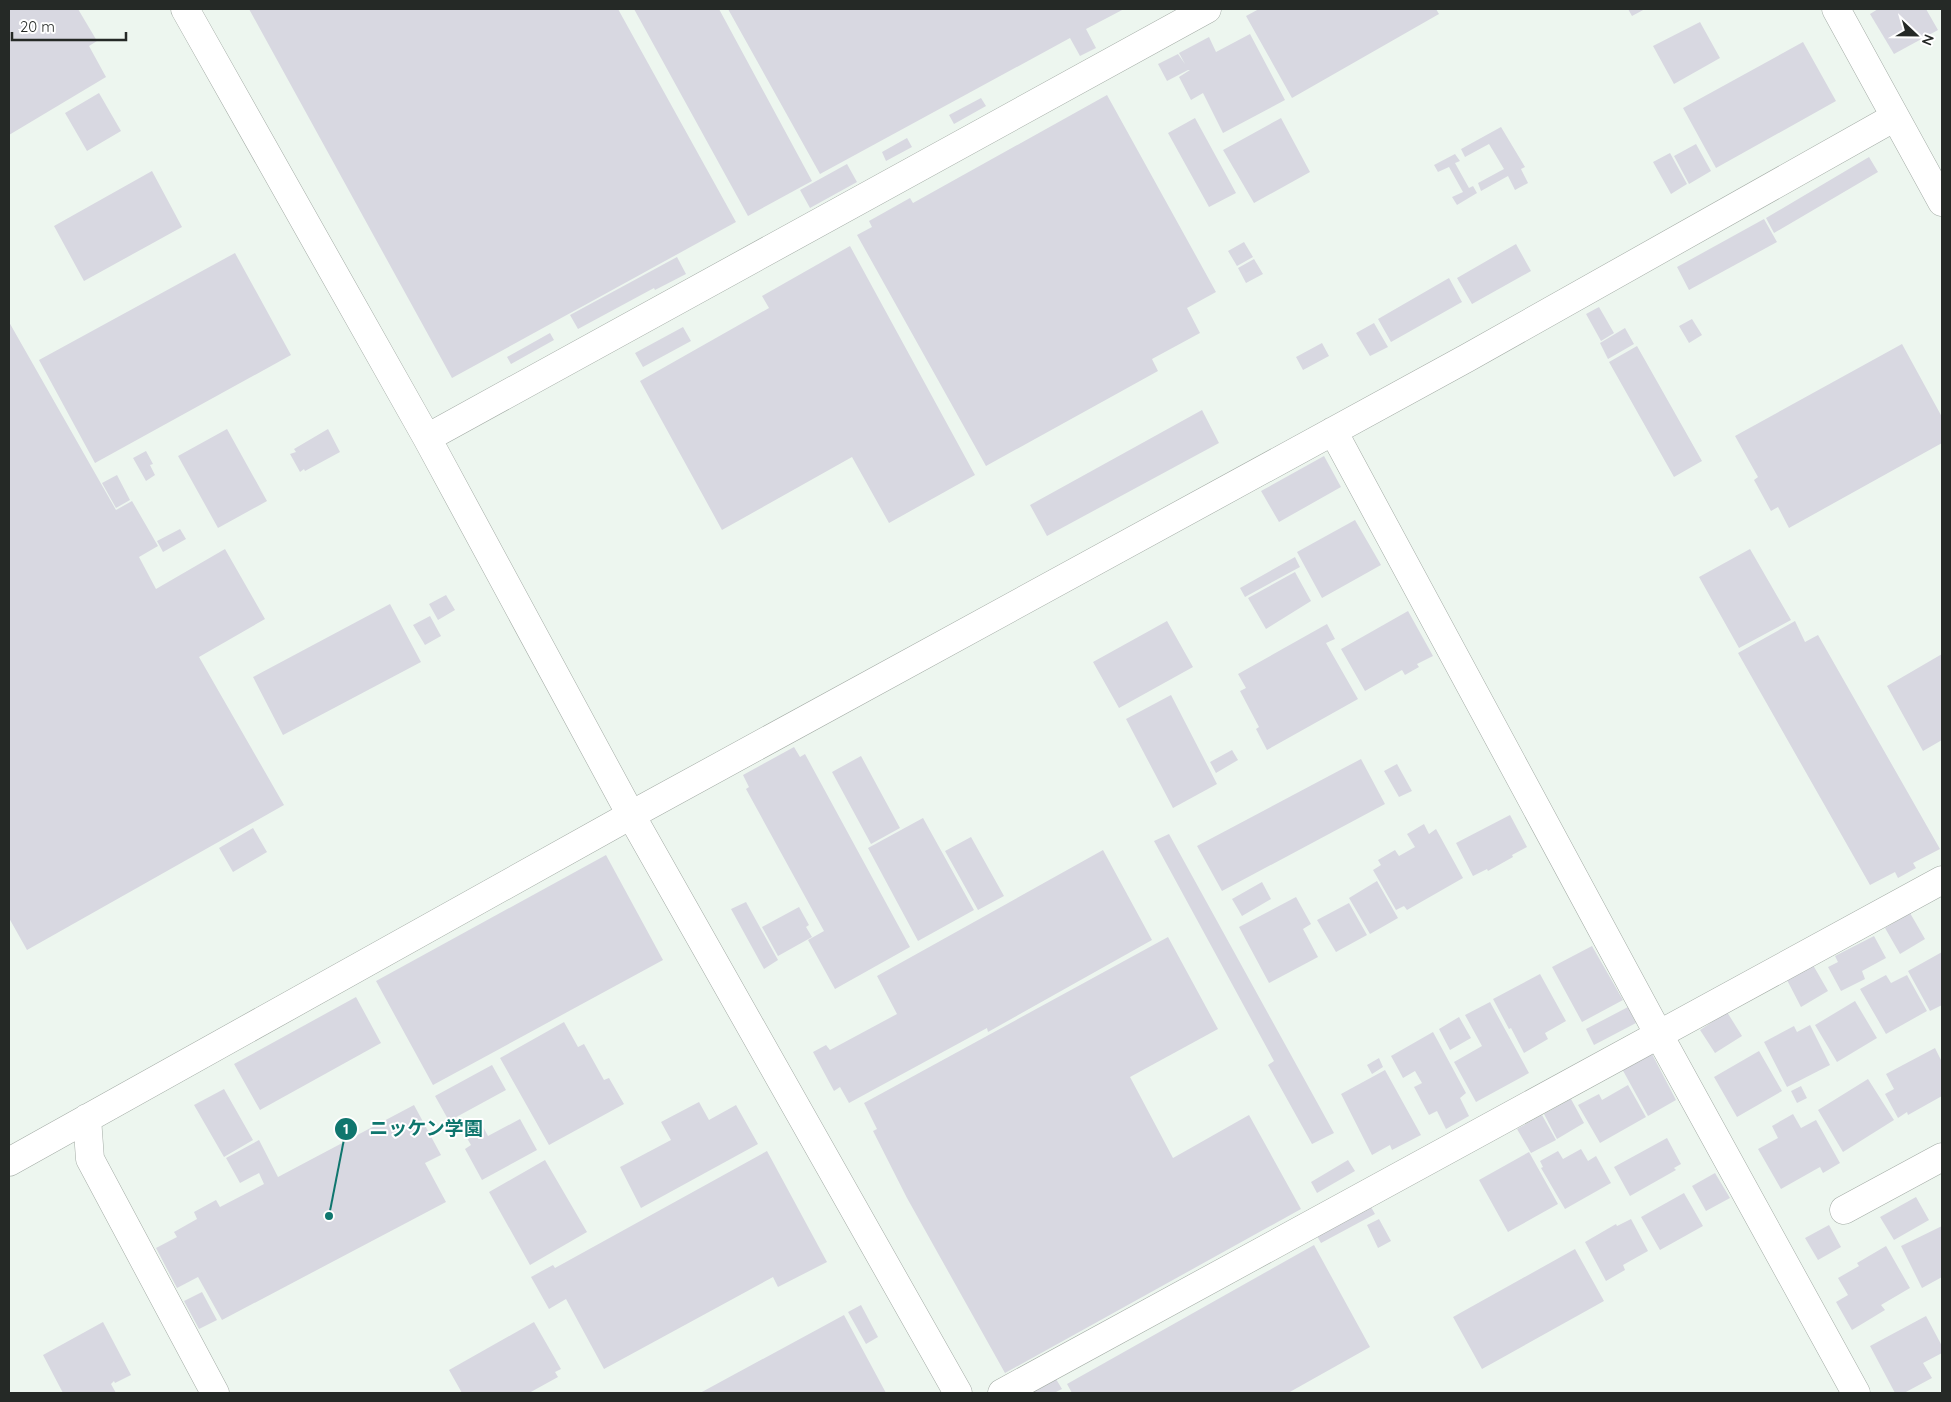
<svg xmlns="http://www.w3.org/2000/svg" width="1951" height="1402" font-family="Quicksand,'Noto Sans JP',sans-serif">
  <rect width="100%" height="100%" fill="#edf6ef"/>
  <!-- building -->
  <path fill="#d8d8e1" d="M9,9H78L97,41L89,46L106,77L9,135Z
    M249,9H618L736,222L452,378Z
    M634,9H719L812,181L748,216Z
    M728,9H1124L1086,29L1096,48L1080,56L1070,38L820,174Z
    M1259,9H1436L1439,14L1292,98L1246,16Z
    M1628,9H1645L1632,16Z
    M1878,9H1926L1938,30L1894,54L1870,14Z
    M1700,22L1720,58L1674,84L1653,46Z
    M1250,34L1285,100L1223,133L1203,93L1191,100L1179,77L1190,70H1188L1167,81L1158,64L1178,54L1185,64L1179,53L1209,37L1216,52Z
    M1803,42L1836,101L1716,168L1683,108Z
    M99,93L121,131L87,151L65,113Z
    M1107,95L1216,292L1187,308L1200,333L1152,359L1158,371L986,466L857,235L872,227L869,221L910,198L913,203Z
    M981,98L986,106L954,124L949,115Z
    M1195,118L1236,193L1209,207L1168,133Z
    M1281,118L1310,172L1254,203L1223,150Z
    M1501,127L1525,167L1521,169L1528,183L1515,190L1508,176L1481,191L1478,183L1504,169L1489,144L1465,157L1461,149Z
    M907,138L912,147L886,161L882,152Z
    M1696,144L1711,171L1689,184L1674,156Z
    M1670,153L1687,184L1671,194L1653,162Z
    M1455,154L1460,161L1455,163L1469,188L1473,186L1477,193L1457,205L1452,197L1463,192L1449,167L1438,172L1434,165Z
    M1869,157L1878,172L1774,233L1766,218Z
    M847,164L857,182L810,208L800,190Z
    M152,171L182,227L84,281L54,226Z
    M1764,219L1777,242L1689,290L1677,267Z
    M1244,242L1253,257L1237,266L1228,251Z
    M1516,244L1531,271L1472,304L1457,278Z
    M850,246L975,475L889,523L852,457L722,530L640,381L769,308L762,296Z
    M235,253L291,355L95,463L39,360Z
    M677,257L686,274L655,290L654,288L578,329L570,315Z
    M1254,259L1263,274L1246,283L1238,268Z
    M1449,278L1462,302L1391,342L1378,319Z
    M1599,307L1614,333L1601,341L1586,314Z
    M1692,319L1702,335L1689,343L1679,326Z
    M9,322L116,510L132,501L158,546L139,557L156,589L225,549L265,619L199,657L284,805L27,950L9,918Z
    M1374,323L1388,347L1370,356L1356,333Z
    M683,327L691,341L643,367L635,353Z
    M1625,328L1634,344L1608,359L1600,343Z
    M550,333L554,340L511,364L507,357Z
    M1322,343L1329,356L1303,370L1296,357Z
    M1902,344L1942,417V443L1789,528L1778,507L1771,511L1754,480L1758,477L1735,436Z
    M1637,346L1702,461L1674,477L1609,362Z
    M1202,410L1219,443L1047,536L1030,505Z
    M227,429L267,501L218,528L178,456Z
    M328,429L340,452L305,471L304,469L300,472L290,454L296,452L294,449Z
    M146,451L153,464L150,465L155,475L146,481L133,458Z
    M1324,456L1341,487L1279,522L1261,491Z
    M117,475L130,500L116,508L102,483Z
    M1355,520L1381,565L1322,598L1297,552Z
    M180,529L186,539L163,552L157,541Z
    M1750,549L1791,620L1739,648L1699,577Z
    M1295,557L1300,567L1245,597L1240,588Z
    M1295,572L1311,601L1266,629L1248,598Z
    M446,595L455,610L438,620L429,604Z
    M390,604L421,662L283,735L253,677Z
    M1408,611L1433,656L1417,664L1419,667L1405,675L1402,670L1365,691L1341,649Z
    M430,616L441,636L425,645L413,625Z
    M1167,621L1193,667L1119,708L1093,662Z
    M1795,621L1805,642L1818,635L1940,849L1913,863L1916,868L1898,878L1895,872L1870,885L1738,653Z
    M1327,624L1335,639L1326,643L1358,699L1267,750L1256,729L1259,727L1240,691L1246,688L1238,674Z
    M1942,654V740L1923,751L1887,686Z
    M1171,695L1217,784L1173,808L1126,719Z
    M794,747L800,757L805,754L910,947L835,989L808,940L824,931L746,789L749,787L743,775Z
    M1232,750L1238,760L1216,773L1210,762Z
    M861,756L900,828L871,844L832,772Z
    M1361,759L1385,804L1222,891L1197,846Z
    M1397,764L1412,791L1399,797L1384,771Z
    M1510,815L1527,847L1512,855L1513,857L1488,871L1487,869L1473,876L1456,843Z
    M923,818L974,910L918,941L868,848Z
    M1424,824L1429,834L1436,829L1463,878L1407,910L1404,906L1396,910L1373,870L1381,865L1378,860L1395,850L1399,856L1415,847L1407,834Z
    M253,828L267,852L233,872L219,848Z
    M1169,834L1334,1133L1312,1144L1268,1065L1274,1061L1154,841Z
    M971,837L1004,896L978,910L945,851Z
    M1103,850L1152,940L988,1032L987,1028L849,1103L840,1087L834,1091L813,1052L826,1045L830,1050L897,1014L877,976Z
    M606,855L663,960L433,1085L376,981Z
    M1377,881L1398,918L1370,934L1349,898Z
    M1262,882L1271,899L1242,916L1232,899Z
    M1296,897L1311,924L1303,929L1318,957L1269,983L1239,927Z
    M746,902L778,960L764,969L731,909Z
    M1349,903L1367,935L1336,952L1317,920Z
    M799,907L809,925L806,927L812,937L778,956L762,927Z
    M1910,913L1925,939L1900,954L1885,928Z
    M1874,936L1886,958L1862,971L1865,979L1841,991L1828,967L1838,962L1835,956Z
    M1168,937L1218,1029L1130,1077L1173,1158L1249,1115L1301,1209L1005,1373L907,1198L873,1131L877,1129L864,1103Z
    M1592,946L1623,1000L1582,1022L1552,967Z
    M1942,952V1005L1930,1011L1908,971Z
    M1813,965L1828,991L1801,1007L1787,980Z
    M1540,974L1566,1021L1545,1033L1548,1039L1524,1053L1511,1028L1509,1029L1493,999Z
    M1886,975L1891,983L1907,975L1927,1011L1886,1034L1860,989Z
    M356,997L381,1043L260,1110L234,1064Z
    M1855,1001L1877,1038L1837,1062L1815,1025Z
    M1490,1002L1529,1073L1476,1102L1454,1062L1482,1046L1465,1015Z
    M1628,1007L1636,1023L1594,1045L1586,1029Z
    M1727,1012L1742,1036L1715,1053L1700,1030Z
    M1459,1017L1471,1038L1450,1050L1439,1029Z
    M564,1022L578,1047L584,1044L604,1080L609,1078L624,1104L549,1145L500,1058Z
    M1810,1025L1830,1065L1787,1087L1764,1042L1794,1026L1797,1032Z
    M1433,1032L1466,1093L1460,1098L1469,1116L1446,1129L1437,1111L1429,1115L1414,1087L1422,1083L1415,1071L1403,1078L1391,1056Z
    M1935,1048L1942,1062V1096L1908,1115L1907,1112L1898,1118L1885,1094L1894,1089L1886,1074Z
    M1759,1051L1782,1091L1737,1117L1714,1077Z
    M1648,1052L1652,1054L1676,1100L1648,1116L1621,1067Z
    M1379,1058L1383,1067L1372,1074L1367,1065Z
    M492,1065L506,1090L449,1121L435,1096Z
    M1385,1070L1421,1135L1392,1150L1390,1145L1372,1155L1341,1094Z
    M1868,1079L1894,1120L1843,1152L1818,1110Z
    M1628,1085L1646,1117L1600,1143L1578,1105L1599,1094L1602,1100Z
    M1801,1086L1807,1098L1797,1103L1791,1091Z
    M224,1089L253,1140L224,1157L194,1105Z
    M1571,1099L1584,1123L1557,1139L1544,1114Z
    M699,1102L709,1120L736,1105L758,1144L641,1208L620,1167L671,1140L661,1122Z
    M414,1105L441,1155L425,1163L446,1202L222,1320L198,1277L177,1288L156,1248L177,1237L174,1232L197,1219L194,1212L216,1200L220,1207L264,1184L259,1173L240,1183L226,1158L259,1140L278,1177Z
    M1793,1114L1801,1128L1816,1120L1840,1163L1823,1173L1820,1167L1781,1189L1758,1149L1778,1138L1772,1126Z
    M1542,1115L1556,1140L1531,1153L1517,1129Z
    M520,1119L537,1150L482,1180L465,1149L471,1145L464,1133L481,1123L488,1136Z
    M1667,1138L1681,1164L1674,1168L1676,1170L1630,1196L1614,1167Z
    M1581,1149L1588,1161L1596,1156L1611,1183L1565,1209L1541,1168L1543,1167L1540,1161L1558,1151L1563,1159Z
    M767,1151L827,1262L778,1287L773,1277L604,1369L566,1299L549,1309L531,1277L553,1265L555,1268Z
    M1529,1152L1558,1204L1508,1232L1479,1180Z
    M545,1160L587,1232L530,1265L489,1192Z
    M1348,1160L1355,1171L1317,1193L1311,1182Z
    M1715,1173L1730,1198L1706,1211L1692,1186Z
    M1684,1193L1703,1226L1660,1250L1641,1217Z
    M1916,1197L1929,1220L1894,1240L1880,1217Z
    M1371,1207L1375,1214L1321,1243L1317,1236Z
    M1379,1219L1391,1241L1378,1248L1367,1225Z
    M1631,1219L1648,1251L1623,1265L1625,1270L1606,1281L1585,1242L1616,1224L1617,1226Z
    M1829,1225L1841,1247L1818,1260L1805,1238Z
    M1942,1226V1277L1922,1288L1901,1246Z
    M1314,1245L1370,1347L1288,1393H1072L1067,1384Z
    M1886,1246L1910,1288L1881,1305L1885,1310L1852,1330L1836,1302L1848,1295L1838,1278L1859,1266L1857,1263Z
    M1575,1249L1604,1301L1482,1369L1453,1317Z
    M202,1292L217,1320L199,1329L184,1301Z
    M861,1305L878,1337L866,1344L848,1312Z
    M844,1315L886,1393H700Z
    M1926,1316L1942,1346V1353L1923,1363L1932,1378L1904,1393H1895L1870,1346Z
    M103,1322L131,1375L115,1383L114,1381L111,1384L116,1393H63L43,1355Z
    M534,1322L561,1369L555,1372L558,1377L529,1393H462L449,1370Z
    M1056,1379L1062,1389L1054,1393H1030Z"/>
  <g fill="none" stroke-linecap="round" stroke-linejoin="round">
    <!-- minor casing -->
    <g stroke="#a3aba5" stroke-width="29">
      <path id="minor" d="M185,9L427,438L631,815L958,1393
        M1836,9L1942,202
        M1333,431L1659,1035L1856,1393
        M427,438L1207,9
        M87,1118L90,1159L215,1393
        M9,1162L631,815L1467,358L1895,117
        M1844,1210L1942,1157
        M1002,1393L1942,880"/>
    </g>
    <!-- minor -->
    <use href="#minor" stroke="#fff" stroke-width="28"/>
  </g>
  <!-- callouts -->
  <path fill="none" stroke="#0f766e" stroke-width="2" d="M329 1216L346 1129"/>
  <g fill="#0f766e" stroke="#fff" stroke-width="2">
    <circle cx="329" cy="1216" r="5"/>
    <circle cx="346" cy="1129" r="12"/>
  </g>
  <g font-size="15" text-anchor="middle" font-weight="bold" fill="#fff">
    <text x="346" y="1134">1</text>
  </g>
  <g font-size="19" text-anchor="middle" font-weight="bold" fill="#0f766e" stroke="#fff" stroke-width="4" stroke-linejoin="round" paint-order="stroke">
    <text x="426" y="1135">ニッケン学園</text>
  </g>
  <!-- border -->
  <rect width="1951" height="1402" fill="none" stroke="#252926" stroke-width="20"/>
  <!-- north arrow -->
  <g transform="translate(1916 35) rotate(112)" stroke="#ffffff" stroke-width="4" paint-order="stroke">
  <path d="M0-4L9 19L0 12L-9 19Z" fill="#252926"/>
  <text y="-8" font-size="14" font-weight="bold" text-anchor="middle" fill="#252926">N</text>
  </g>
  <!-- scale -->
  <path d="M12 32v8h114v-8" fill="none" stroke="#252926" stroke-width="2.5"/>
  <text x="20" y="32" font-size="15" fill="#252926" stroke="#ffffff" stroke-width="4" paint-order="stroke">20 m</text>
</svg>
